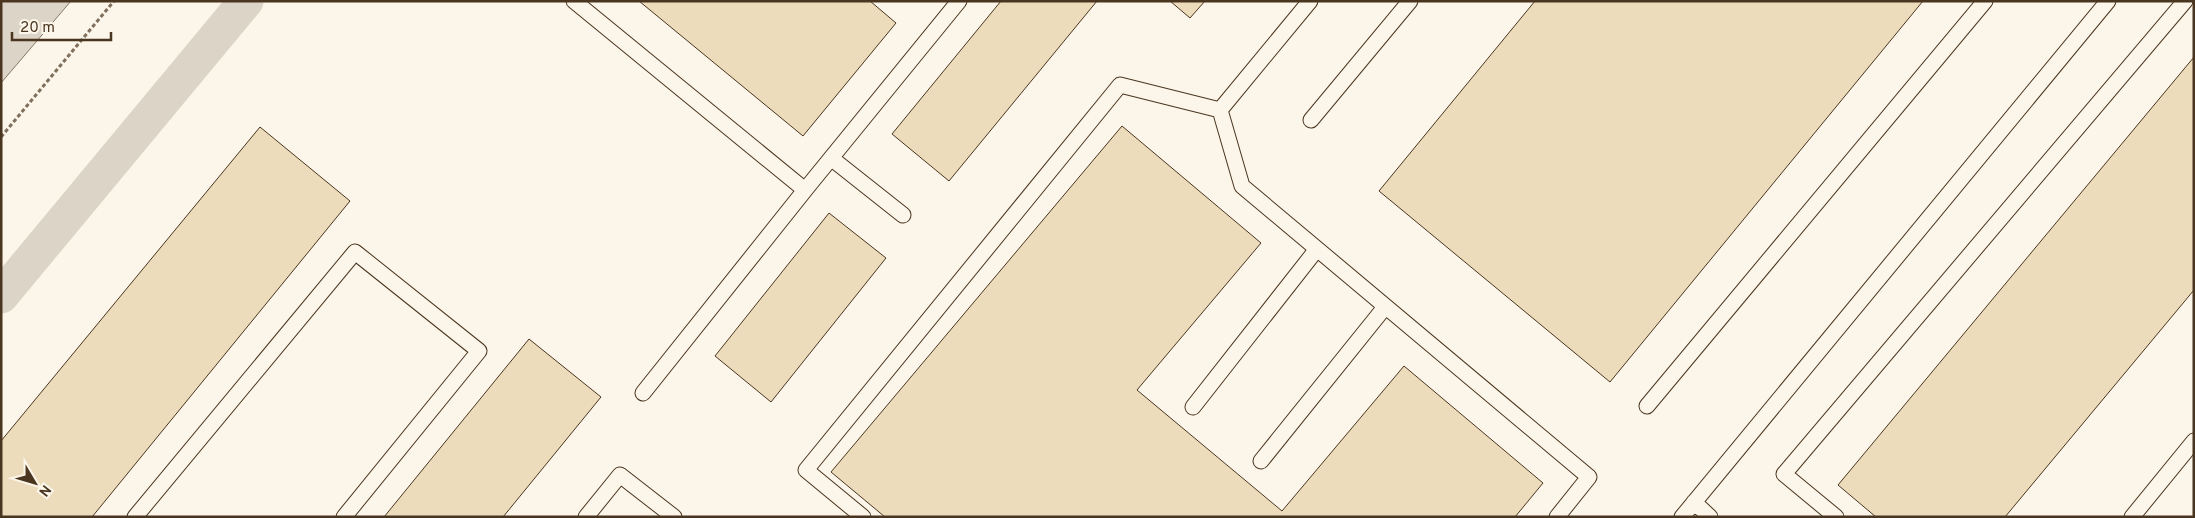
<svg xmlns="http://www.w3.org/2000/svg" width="2195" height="518" font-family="Overpass,sans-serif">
  <rect width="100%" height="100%" fill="#fbf6e9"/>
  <!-- water -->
  <path fill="#dcd4c6" stroke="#887966" d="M1,1H71L1,83Z"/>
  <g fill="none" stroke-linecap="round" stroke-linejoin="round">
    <!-- canal -->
    <path stroke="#dcd4c6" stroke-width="35" d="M1,296L246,1"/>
  </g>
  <!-- building -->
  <path fill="#ecdcbc" stroke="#4a3520" d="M639,1H870L896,23L803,136Z
    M1001,1H1097L949,181L892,134Z
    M1170,1H1205L1190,18Z
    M1535,1H1923L1610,382L1379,191Z
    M2194,57V290L2005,517H1876L1838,485Z
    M1122,126L1261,243L1137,390L1282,511L1404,366L1543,483L1515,517H885L831,472Z
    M260,127L350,201L92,517H1V441Z
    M829,213L886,258L771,402L715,356Z
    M529,339L601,397L503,517H384Z"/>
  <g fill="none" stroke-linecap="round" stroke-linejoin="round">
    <!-- service casing -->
    <g stroke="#4a3520" stroke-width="17">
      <path id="service" d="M574,1L805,190L959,1
        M1220,110L1242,186L1589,477L1557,517
        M1220,110L1310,1
        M1311,120L1410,1
        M831,158L903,215
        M643,393L805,190
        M1647,406L1985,1
        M1193,407L1317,249
        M1261,461L1385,307
        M1694,502L1710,517
        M135,517L355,252L479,351L344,517
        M586,517L620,475L674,517
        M863,517L806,470L1120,85L1220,110
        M1682,517L2108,1
        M1836,517L1784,474L2185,1
        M2132,517L2194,441"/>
    </g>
    <!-- path -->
    <path stroke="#7f6f5c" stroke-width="3" stroke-dasharray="4 2.5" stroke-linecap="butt" d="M1,137L114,1"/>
    <!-- service -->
    <use href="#service" stroke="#fbf6e9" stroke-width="15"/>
  </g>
  <!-- border -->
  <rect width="2195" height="518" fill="none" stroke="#4a3520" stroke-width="5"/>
  <!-- north arrow -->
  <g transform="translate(35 483) rotate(128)" stroke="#fbf6e9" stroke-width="4" paint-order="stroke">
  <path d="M0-4L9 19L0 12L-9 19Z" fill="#4a3520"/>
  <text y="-8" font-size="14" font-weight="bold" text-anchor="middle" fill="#4a3520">N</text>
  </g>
  <!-- scale -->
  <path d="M12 32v8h99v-8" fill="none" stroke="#4a3520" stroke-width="2.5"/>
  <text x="20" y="32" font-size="15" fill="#4a3520" stroke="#fbf6e9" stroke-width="4" paint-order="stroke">20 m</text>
</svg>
